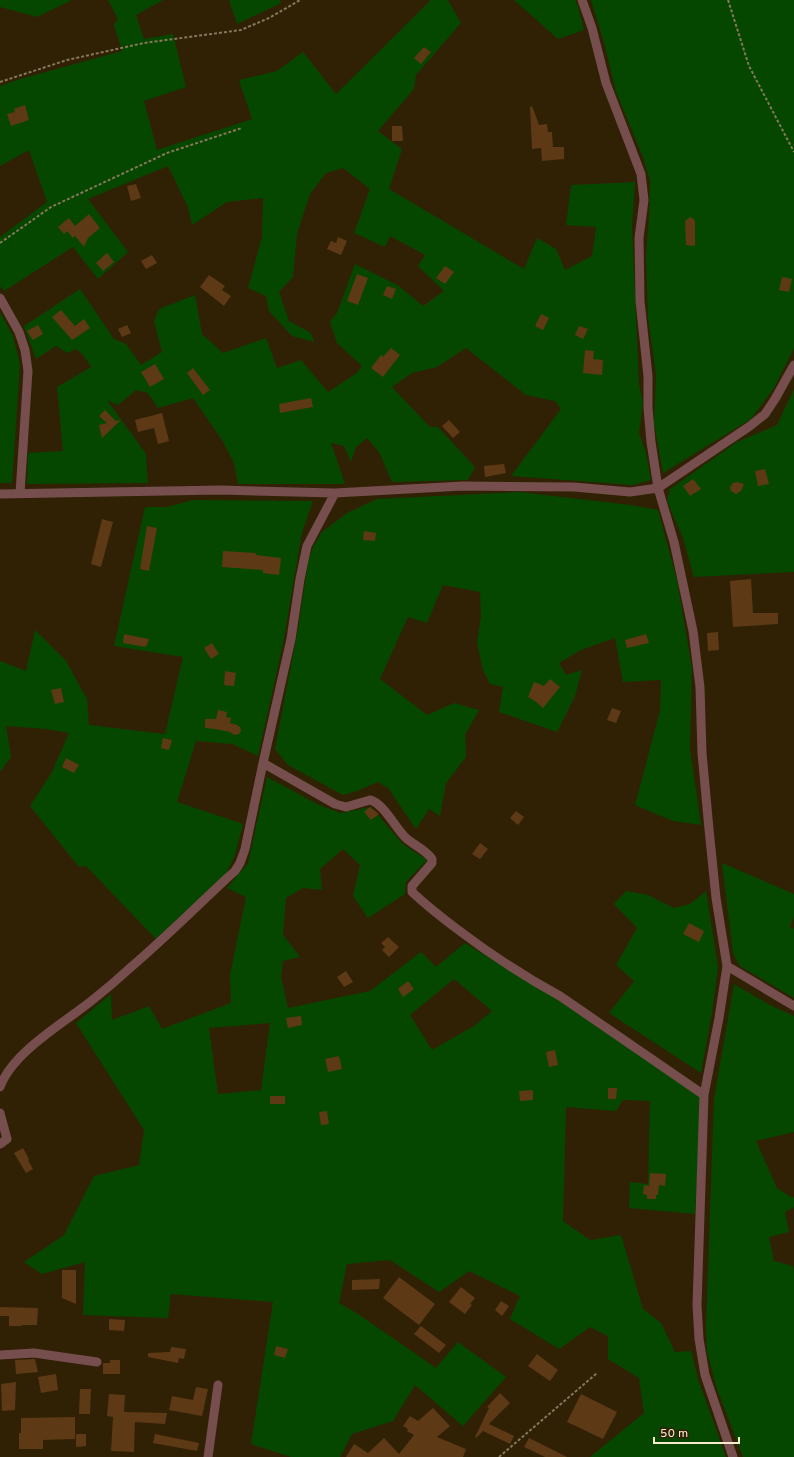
<svg xmlns="http://www.w3.org/2000/svg" width="794" height="1457" font-family="Overpass,sans-serif">
  <rect width="100%" height="100%" fill="#302104"/>
  <!-- green -->
  <path fill="#064700" fill-rule="evenodd" d="M0,0H72L37,17L0,7Z
    M108,0H163L136,15L144,39L173,34L186,87L144,101L157,150L252,119L239,80L277,71L303,52L336,94L430,1L429,0H448L461,23L416,75L414,89L378,131L402,149L389,189L524,269L537,238L556,249L565,270L592,256L596,227L566,225L571,185L635,182L632,227L639,384L643,402L639,433L646,453L651,480L633,485L511,476L561,409L555,401L526,395L466,348L437,367L412,373L392,387L430,427H438L475,467L468,480L392,482L379,452L367,438L356,447L351,462L344,446L331,443L345,484H238L234,463L222,440L193,398L158,408L148,393L136,390L118,405L107,400L146,454L148,483L27,484L28,453L63,451L57,387L91,367L84,356L76,349L67,353L56,346L36,359L24,326L80,289L114,339L126,344L141,365L162,352L154,321L159,309L195,295L202,334L223,353L266,338L277,368L301,360L328,392L357,373L362,366L337,343L330,322L337,313L355,264L399,286L423,306L444,291L418,266L425,255L390,236L385,247L354,233L370,189L343,168L326,173L310,194L297,234L293,277L279,292L289,321L311,333L314,342L292,336L269,311L266,296L248,288L262,237L263,198L227,202L192,225L188,207L168,166L88,199L128,252L98,279L73,247L4,291L0,286V237L47,202L29,150L0,166V86L20,79L122,51L114,25L118,19Z
    M229,0H280L281,3L237,24Z
    M514,0H575L578,6L584,30L558,39Z
    M591,0H794V348L774,388L751,419L663,473L654,423L656,375L648,317L646,255L649,218L650,181L643,157L616,92L605,46Z
    M0,312L13,336L20,364L12,483H0Z
    M794,389V572L694,577L683,538L667,501L670,489L737,442L777,425Z
    M519,492L631,505L658,510L677,580L692,668L690,749L701,825L673,821L635,805L660,711L661,680L623,682L615,638L581,650L559,663L566,675L582,670L575,696L557,732L499,712L503,687L490,684L483,670L477,643L481,616L480,592L443,585L427,623L408,617L380,679L427,715L454,703L479,710L465,735L466,757L446,783L440,816L429,809L416,829L388,788L378,782L357,791L343,795L288,765L275,749L298,629L308,563L313,547L322,532L347,513L377,499Z
    M193,500L313,501L302,533L283,644L258,756L232,744L196,741L177,802L243,824L235,855L227,872L156,939L86,866L79,867L30,806L52,772L69,733L46,729L6,726L11,757L0,772V661L26,671L35,630L66,661L87,699L89,725L165,734L183,657L114,646L145,507H167Z
    M267,777L317,804L340,813L371,807L403,844L427,860L406,882L405,894L368,918L353,896L360,865L343,849L320,869L322,890L303,888L286,898L283,935L300,957L283,961L281,977L288,1008L370,991L421,952L436,967L465,943L557,999L701,1097L695,1214L629,1208L630,1182L648,1184L650,1101L623,1100L616,1111L566,1107L563,1221L590,1240L621,1235L643,1309L661,1323L675,1352L691,1351L698,1379L726,1457H590L644,1413L639,1378L608,1359V1336L590,1327L559,1349L510,1319L520,1296L469,1271L439,1292L390,1260L347,1264L339,1303L358,1314L436,1368L458,1342L506,1377L463,1426L415,1385L393,1421L352,1434L340,1457H291L251,1444L273,1302L171,1294L168,1318L83,1315L85,1262L42,1274L24,1262L64,1235L94,1176L139,1165L144,1130L76,1023L111,994L112,1020L149,1006L162,1029L231,1003L230,975L246,897L227,888L248,863ZM454,979L492,1011L474,1026L432,1050L410,1015ZM270,1023L261,1090L218,1094L209,1028Z
    M722,863L794,894V916L790,927L794,929V998L740,966L733,953Z
    M626,891L648,895L674,908L690,904L706,891L718,967L712,1013L701,1073L609,1013L634,981L616,965L637,928L614,904Z
    M734,984L770,1005L794,1016V1132L756,1141L777,1188L791,1197H794V1207L785,1212L789,1232L769,1237L774,1261L793,1266L794,1272V1457H743L717,1389L707,1352L706,1326L714,1099Z"/>
  <!-- building -->
  <path fill="#5d3916" d="M424,47L431,52L421,64L414,58Z
    M25,105L29,120L11,126L7,114L15,112L14,109Z
    M532,106L539,125L547,124L548,132H552L553,147H564V159L542,161L541,148L532,149L530,107Z
    M392,126H402L403,141H392Z
    M136,184L141,198L131,201L127,186Z
    M89,214L100,228L88,238L84,247L75,236L73,238L67,231L64,234L58,227L69,218L75,226Z
    M690,217L694,219L695,222V246L686,245L685,221Z
    M338,237L347,241L341,255L327,249L331,241L336,243Z
    M107,253L114,262L103,271L96,263Z
    M152,255L157,263L146,269L141,261Z
    M445,266L454,272L445,284L436,278Z
    M357,274L368,278L358,305L347,301Z
    M209,275L225,286L222,290L231,296L224,306L200,287Z
    M782,277L792,279L789,292L779,290Z
    M387,286L396,289L392,299L383,295Z
    M61,310L75,326L84,319L90,328L72,340L52,317Z
    M541,314L549,318L543,330L535,326Z
    M38,325L43,334L33,340L27,331Z
    M127,325L131,333L122,337L118,329Z
    M579,326L588,329L583,339L575,335Z
    M391,348L400,355L383,377L371,368L381,355L383,357Z
    M585,350L594,351L593,359L603,360L602,375L583,373Z
    M155,364L164,379L150,387L141,372Z
    M193,368L210,390L203,395L187,373Z
    M311,398L313,407L280,413L279,404Z
    M105,410L116,421L121,420L102,438L99,425L107,423L99,416Z
    M162,413L169,441L158,444L154,428L138,432L135,420Z
    M449,420L460,432L453,438L442,426Z
    M504,464L506,473L485,477L484,466Z
    M765,469L769,484L758,486L755,471Z
    M693,479L701,489L690,496L683,486Z
    M737,482L744,484L741,491L736,494L731,491L730,487L733,483Z
    M102,519L113,522L101,567L91,564Z
    M147,526L157,528L149,571L140,569Z
    M364,531L376,533L375,541L363,540Z
    M223,551L256,553V555L281,558L279,575L263,573V570L222,567Z
    M751,579L753,613H778V624L733,627L730,581Z
    M718,632L719,650L708,651L707,633Z
    M124,634L149,639L147,645L145,647L123,643Z
    M646,634L649,643L627,648L625,640Z
    M212,643L219,654L211,659L204,648Z
    M225,671L236,673L234,686L224,685Z
    M550,679L560,687L543,708L535,701L528,697L534,682L544,686Z
    M61,688L64,702L55,704L51,690Z
    M612,708L621,711L616,723L607,720Z
    M218,710L227,712L226,717L231,718L230,723L237,725L240,727L241,731L239,734L234,735L230,732L215,729L205,728V719H216Z
    M163,738L172,740L169,750L161,748Z
    M66,758L79,765L74,773L62,767Z
    M370,807L379,814L371,820L364,812Z
    M516,811L524,817L518,825L510,818Z
    M480,843L488,849L480,859L472,854Z
    M689,923L704,931L699,942L683,934Z
    M388,937L399,947L389,957L382,950L385,947L381,943Z
    M346,971L353,982L344,987L337,977Z
    M408,981L414,989L403,997L398,989Z
    M301,1016L302,1025L288,1028L286,1018Z
    M555,1050L558,1065L549,1067L546,1052Z
    M339,1056L342,1069L328,1072L325,1059Z
    M608,1088H617L616,1099H608Z
    M533,1090V1100L520,1101L519,1091Z
    M270,1096H285V1104H270Z
    M327,1111L329,1124L321,1125L319,1112Z
    M23,1148L29,1159L28,1160L33,1169L26,1173L14,1153Z
    M650,1173L666,1174L665,1186L659,1185L658,1195H656V1199H647V1195L643,1194L644,1185L649,1186Z
    M62,1270H76V1304L62,1298Z
    M399,1277L435,1304L419,1325L383,1298Z
    M380,1279L379,1289L352,1290V1280Z
    M461,1287L475,1298L470,1304L472,1305L465,1314L449,1302Z
    M501,1301L509,1306L502,1316L495,1310Z
    M0,1307L38,1308L37,1325H22V1326H9V1316H0Z
    M109,1319L125,1320L124,1331L109,1330Z
    M421,1326L446,1345L439,1353L414,1334Z
    M276,1346L288,1349L285,1358L274,1355Z
    M171,1347L186,1349L184,1359L179,1358L178,1363L148,1357V1353L170,1352Z
    M537,1354L558,1370L550,1381L528,1366Z
    M35,1359L38,1372L16,1374L15,1360Z
    M110,1360H120V1374H103V1363H110Z
    M56,1374L58,1390L41,1393L38,1377Z
    M16,1382L15,1410L2,1411L1,1384Z
    M196,1387L208,1389L202,1416L169,1410L172,1396L193,1400Z
    M80,1389H91L90,1414H79Z
    M500,1393L510,1403L489,1424L514,1436L510,1444L483,1431L476,1438L475,1437L489,1408L487,1407Z
    M109,1394L125,1395L124,1412L167,1413L165,1424L135,1422L134,1452L111,1451L113,1417L107,1416Z
    M581,1394L617,1412L603,1439L567,1422Z
    M433,1408L450,1426L437,1437L466,1449L463,1457H346L354,1444L368,1453L384,1438L399,1454L414,1435L407,1431L408,1429L403,1426L410,1416L418,1421Z
    M75,1417V1439L43,1440V1449H19V1433H21V1418Z
    M76,1434H86V1446L76,1447Z
    M155,1434L199,1443L197,1451L153,1443Z
    M529,1438L567,1457H545L524,1447Z"/>
  <g fill="none" stroke-linecap="round" stroke-linejoin="round">
    <!-- path -->
    <path stroke="#87775b" stroke-width="2" stroke-dasharray="3 2" stroke-linecap="butt" d="M728,0L749,66L794,152
      M0,82L67,60L144,43L241,30L269,18L300,0
      M0,243L51,207L167,153L242,128
      M499,1457L597,1373"/>
    <!-- street -->
    <path stroke="#754e4d" stroke-width="9" d="M582,0L592,28L606,83L641,174L644,200L639,238L640,301L648,376V408L651,442L658,488L674,542L693,631L700,687L702,753L709,829L716,898L727,966L794,1006
      M0,298L19,332L25,350L28,371L20,493
      M0,494L220,490L335,493L463,486L574,487L630,492L658,488L750,426L765,414L775,399L794,365
      M263,763L335,804L346,807L370,800C383,803 395,827 405,837C413,845 425,849 432,859V863L412,886V892C426,905 441,917 457,929C490,954 523,976 560,996L704,1095
      M727,966L719,1018L704,1095L697,1305L699,1339L705,1375L733,1457
      M0,1087C12,1053 62,1024 90,1002C104,991 117,980 130,968C163,940 194,909 226,879L235,871L240,863L245,849L263,763L291,639L300,579L307,546L335,493
      M0,1113L7,1139L0,1144
      M0,1355L34,1353L97,1362
      M208,1457L218,1385"/>
  </g>
  <!-- scale -->
  <path d="M654 1437v6h85v-6" fill="none" stroke="#f9e9cd" stroke-width="2"/>
  <text x="660" y="1437" font-size="12" fill="#f9e9cd" stroke="#302104" stroke-width="3" paint-order="stroke">50 m</text>
</svg>
